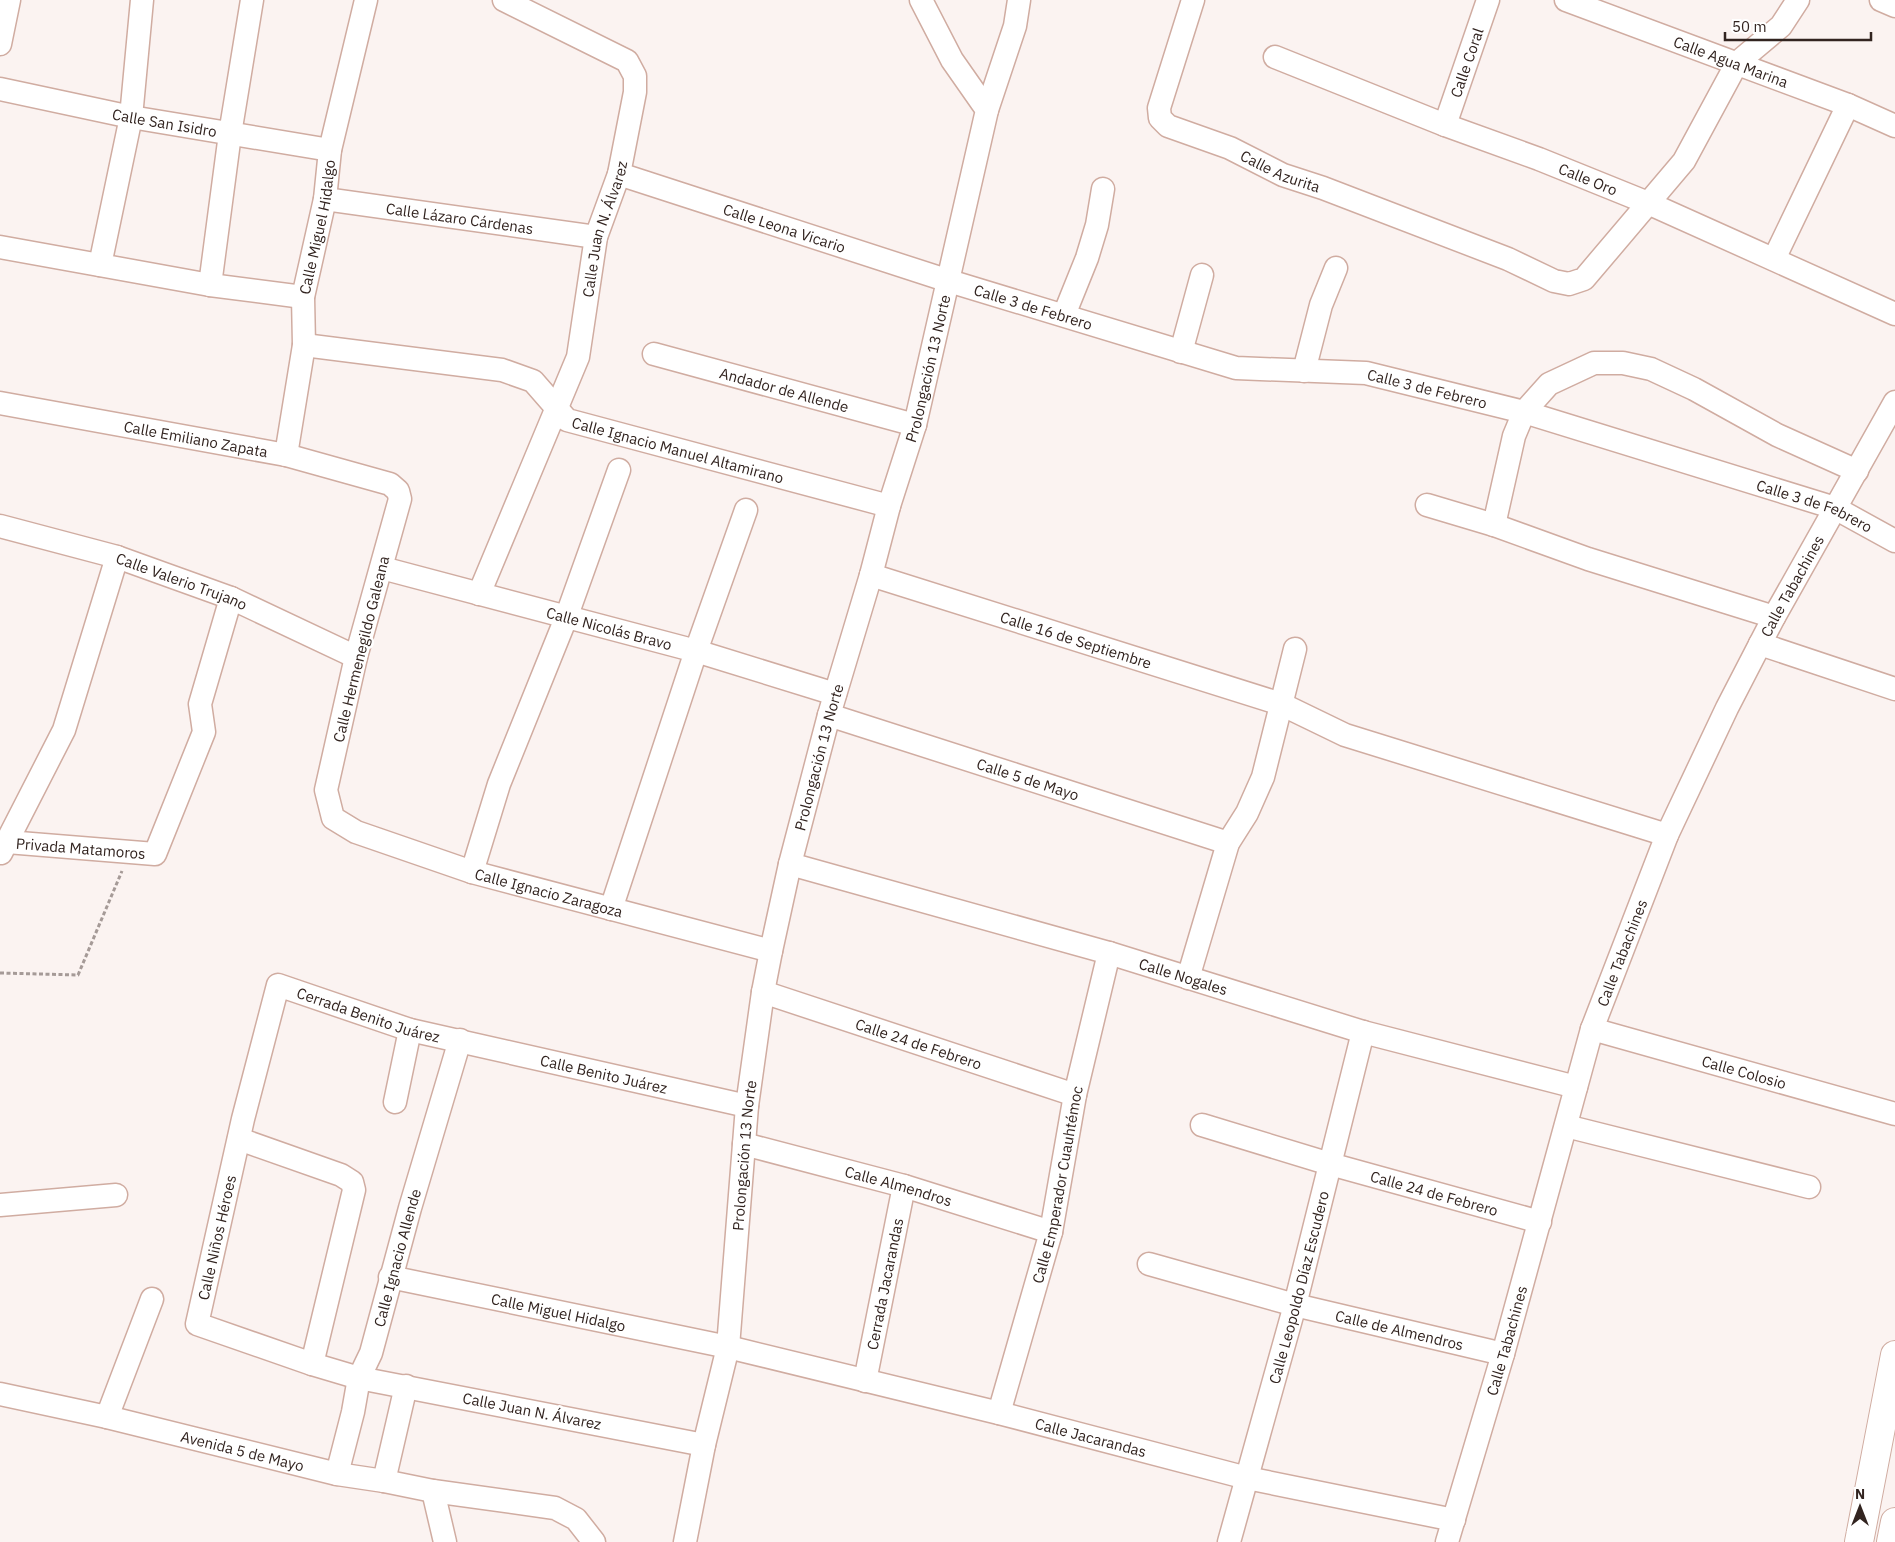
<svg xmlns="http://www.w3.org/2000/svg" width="1895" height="1542" font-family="'IBM Plex Sans',sans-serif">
  <rect width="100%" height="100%" fill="#fbf3f1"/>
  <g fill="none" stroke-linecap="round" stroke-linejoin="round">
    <!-- minor casing -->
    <g stroke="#d0aca1" stroke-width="25">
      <g id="minor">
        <path id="s1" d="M1193,0L1159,108L1160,118L1168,126L1230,148L1283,175L1323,188L1508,259L1554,281L1569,284L1584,279L1684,161L1737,63L1781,26L1798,0"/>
        <path id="s2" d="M1566,0L1848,105L1895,126"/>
        <path d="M1881,0L1895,6"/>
        <path d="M0,44L9,0"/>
        <path id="s3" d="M1275,57L1445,125L1539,159L1648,203L1895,314"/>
        <path id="s4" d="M0,89L131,117L330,150"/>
        <path d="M987,110L1015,26L1019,0"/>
        <path id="s5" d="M1445,125L1488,0"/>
        <path id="s6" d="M619,174L949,281L1236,368L1366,373L1524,412L1835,508L1895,541"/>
        <path id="s7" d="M325,199L596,237"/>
        <path d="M0,247L210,285L303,297"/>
        <path d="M1774,259L1848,105"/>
        <path d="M100,265L131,117L142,0"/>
        <path d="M210,285L230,134L252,0"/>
        <path d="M1064,315L1087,258L1097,225L1103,189"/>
        <path id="s8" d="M304,345L502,370L533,381L567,420L889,506"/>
        <path d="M1181,352L1202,275"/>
        <path id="s9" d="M654,354L915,425"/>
        <path d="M1304,371L1321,305L1336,268"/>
        <path id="s10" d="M0,403L286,455L390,484L398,491L400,499L356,657L326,790L333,818L356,832L472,872L771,951"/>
        <path id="s11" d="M286,455L304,345L303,297L325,199L330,150L366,0"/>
        <path d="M1427,505L1494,525L1588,559L1774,617"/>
        <path d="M1494,525L1514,436L1524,412L1549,384L1594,363H1623L1651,369L1694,389L1777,435L1857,471"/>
        <path id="s12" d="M0,526L117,557L231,598L356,657"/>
        <path id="s13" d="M382,568L696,651L835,694"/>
        <path id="s14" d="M871,575L1281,704L1345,735L1667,835"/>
        <path id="s15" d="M479,594L578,357L596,237L619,174L635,92V76L627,61L504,0"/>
        <path d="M1760,644L1895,689"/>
        <path id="s16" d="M829,715L1228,843"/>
        <path id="s17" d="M7,842L155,854L204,732L200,704L231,598"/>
        <path d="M1,853L64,730L117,557"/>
        <path id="s18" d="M790,864L1109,953L1363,1032L1576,1087"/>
        <path d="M472,872L499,784L566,618L619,470"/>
        <path d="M611,909L696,651L746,510"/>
        <path d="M1188,978L1228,843L1247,813L1263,777L1295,649"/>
        <path id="s19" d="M763,992L1075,1095"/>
        <path id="s20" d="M1592,1029L1895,1114"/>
        <path d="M395,1102L410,1030"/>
        <path id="s21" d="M1202,1125L1330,1164L1540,1222"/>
        <path d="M1566,1126L1809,1187"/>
        <path d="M239,1139L341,1175L352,1182L354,1190L312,1364"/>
        <path id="s22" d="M744,1144L904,1186L1051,1232"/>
        <path d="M0,1205L116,1195"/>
        <path id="s23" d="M1149,1264L1295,1305L1503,1354"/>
        <path id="s24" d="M390,1277L728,1347L999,1413L1247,1478L1454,1520"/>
        <path id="s25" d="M865,1381L904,1186"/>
        <path id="s26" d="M0,1394L107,1417L337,1474L384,1481L433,1491L555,1508L576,1519L594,1542"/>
        <path id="s27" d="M999,1413L1051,1232L1075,1095L1109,953"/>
        <path d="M107,1417L152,1299"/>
        <path id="s28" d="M704,1445L359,1378L312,1364L197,1324L243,1119L278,985L410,1030L747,1106"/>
        <path id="s29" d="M337,1474L353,1412L359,1378L371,1353L410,1208L460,1040"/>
        <path d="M384,1481L406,1386"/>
        <path d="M433,1491L445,1542"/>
        <path id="s30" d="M685,1542L704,1445L728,1347L747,1106L763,992L771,951L790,864L829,715L871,575L889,506L915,425L987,110L952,60L921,0"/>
        <path id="s31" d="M1229,1542L1295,1305L1363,1032"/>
        <path id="s32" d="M1447,1542L1503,1354L1592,1029L1667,835L1727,708L1774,617L1895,402"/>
      </g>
    </g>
    <!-- tertiary casing -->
    <g stroke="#d0aca1" stroke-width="30">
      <path id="tertiary" d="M1859,1542L1895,1355
        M1891,1542L1895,1522"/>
    </g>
    <!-- path -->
    <path stroke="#a59a97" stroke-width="3" stroke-dasharray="4 2.5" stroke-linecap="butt" d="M0,973L78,975L122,871"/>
    <!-- minor -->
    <use href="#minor" stroke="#fff" stroke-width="22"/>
    <!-- tertiary -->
    <use href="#tertiary" stroke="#fff" stroke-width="28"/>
  </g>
  <g text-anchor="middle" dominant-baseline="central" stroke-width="5" stroke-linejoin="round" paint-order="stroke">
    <!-- street labels -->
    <g font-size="15" fill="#322420" stroke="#fff">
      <text stroke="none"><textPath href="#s2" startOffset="176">Calle Agua Marina</textPath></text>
      <text stroke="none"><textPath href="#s5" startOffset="66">Calle Coral</textPath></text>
      <text stroke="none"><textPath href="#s4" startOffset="168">Calle San Isidro</textPath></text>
      <text stroke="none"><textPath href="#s1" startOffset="256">Calle Azurita</textPath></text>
      <text stroke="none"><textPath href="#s3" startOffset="336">Calle Oro</textPath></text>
      <text stroke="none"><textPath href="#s7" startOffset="136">Calle Lázaro Cárdenas</textPath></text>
      <text stroke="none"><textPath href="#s11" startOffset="231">Calle Miguel Hidalgo</textPath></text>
      <text stroke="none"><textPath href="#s6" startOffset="174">Calle Leona Vicario</textPath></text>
      <text stroke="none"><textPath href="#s15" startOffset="388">Calle Juan N. Álvarez</textPath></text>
      <text stroke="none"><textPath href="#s6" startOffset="435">Calle 3 de Febrero</textPath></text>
      <text stroke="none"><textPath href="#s30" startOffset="1202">Prolongación 13 Norte</textPath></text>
      <text stroke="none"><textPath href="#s9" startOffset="135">Andador de Allende</textPath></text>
      <text stroke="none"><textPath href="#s6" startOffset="840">Calle 3 de Febrero</textPath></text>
      <text stroke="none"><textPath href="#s10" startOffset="199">Calle Emiliano Zapata</textPath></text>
      <text stroke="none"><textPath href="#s8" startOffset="399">Calle Ignacio Manuel Altamirano</textPath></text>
      <text stroke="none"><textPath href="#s6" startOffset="1245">Calle 3 de Febrero</textPath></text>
      <text stroke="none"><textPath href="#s12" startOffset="190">Calle Valerio Trujano</textPath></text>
      <text stroke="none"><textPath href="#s32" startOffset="1020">Calle Tabachines</textPath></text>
      <text stroke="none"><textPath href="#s13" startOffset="235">Calle Nicolás Bravo</textPath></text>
      <text stroke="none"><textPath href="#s14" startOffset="215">Calle 16 de Septiembre</textPath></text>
      <text transform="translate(361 649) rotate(-76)">Calle Hermenegildo Galeana</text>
      <text stroke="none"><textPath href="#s30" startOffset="798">Prolongación 13 Norte</textPath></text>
      <text stroke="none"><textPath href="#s16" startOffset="209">Calle 5 de Mayo</textPath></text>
      <text stroke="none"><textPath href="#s17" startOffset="74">Privada Matamoros</textPath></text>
      <text stroke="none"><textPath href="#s10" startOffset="976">Calle Ignacio Zaragoza</textPath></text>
      <text stroke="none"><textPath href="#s32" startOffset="615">Calle Tabachines</textPath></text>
      <text stroke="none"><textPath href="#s18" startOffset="409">Calle Nogales</textPath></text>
      <text stroke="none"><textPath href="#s28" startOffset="966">Cerrada Benito Juárez</textPath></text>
      <text stroke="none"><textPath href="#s19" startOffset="164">Calle 24 de Febrero</textPath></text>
      <text stroke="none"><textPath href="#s20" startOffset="158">Calle Colosio</textPath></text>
      <text stroke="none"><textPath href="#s28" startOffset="1209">Calle Benito Juárez</textPath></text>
      <text stroke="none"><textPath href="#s30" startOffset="392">Prolongación 13 Norte</textPath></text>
      <text stroke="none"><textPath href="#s27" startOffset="236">Calle Emperador Cuauhtémoc</textPath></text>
      <text stroke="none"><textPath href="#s22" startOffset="160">Calle Almendros</textPath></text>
      <text stroke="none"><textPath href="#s21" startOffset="242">Calle 24 de Febrero</textPath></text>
      <text stroke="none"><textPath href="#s28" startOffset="611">Calle Niños Héroes</textPath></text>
      <text stroke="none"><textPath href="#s29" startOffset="225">Calle Ignacio Allende</textPath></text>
      <text stroke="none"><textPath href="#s25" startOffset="99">Cerrada Jacarandas</textPath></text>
      <text stroke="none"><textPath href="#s31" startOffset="264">Calle Leopoldo Díaz Escudero</textPath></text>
      <text stroke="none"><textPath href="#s24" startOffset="172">Calle Miguel Hidalgo</textPath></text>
      <text stroke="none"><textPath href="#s23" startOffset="259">Calle de Almendros</textPath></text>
      <text stroke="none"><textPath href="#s32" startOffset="210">Calle Tabachines</textPath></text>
      <text transform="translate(532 1411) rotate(11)">Calle Juan N. Álvarez</text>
      <text stroke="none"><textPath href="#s24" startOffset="719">Calle Jacarandas</textPath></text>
      <text stroke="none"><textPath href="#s26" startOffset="249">Avenida 5 de Mayo</textPath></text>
    </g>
  </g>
  <!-- north arrow -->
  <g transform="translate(1860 1507)" stroke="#ffffff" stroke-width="4" paint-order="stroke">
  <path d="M0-4L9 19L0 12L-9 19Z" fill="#322420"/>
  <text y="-8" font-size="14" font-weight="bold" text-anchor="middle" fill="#322420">N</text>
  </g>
  <!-- scale -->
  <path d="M1725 32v8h146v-8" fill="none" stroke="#322420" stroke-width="2.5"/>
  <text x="1732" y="32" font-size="15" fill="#322420" stroke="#ffffff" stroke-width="4" paint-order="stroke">50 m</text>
</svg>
